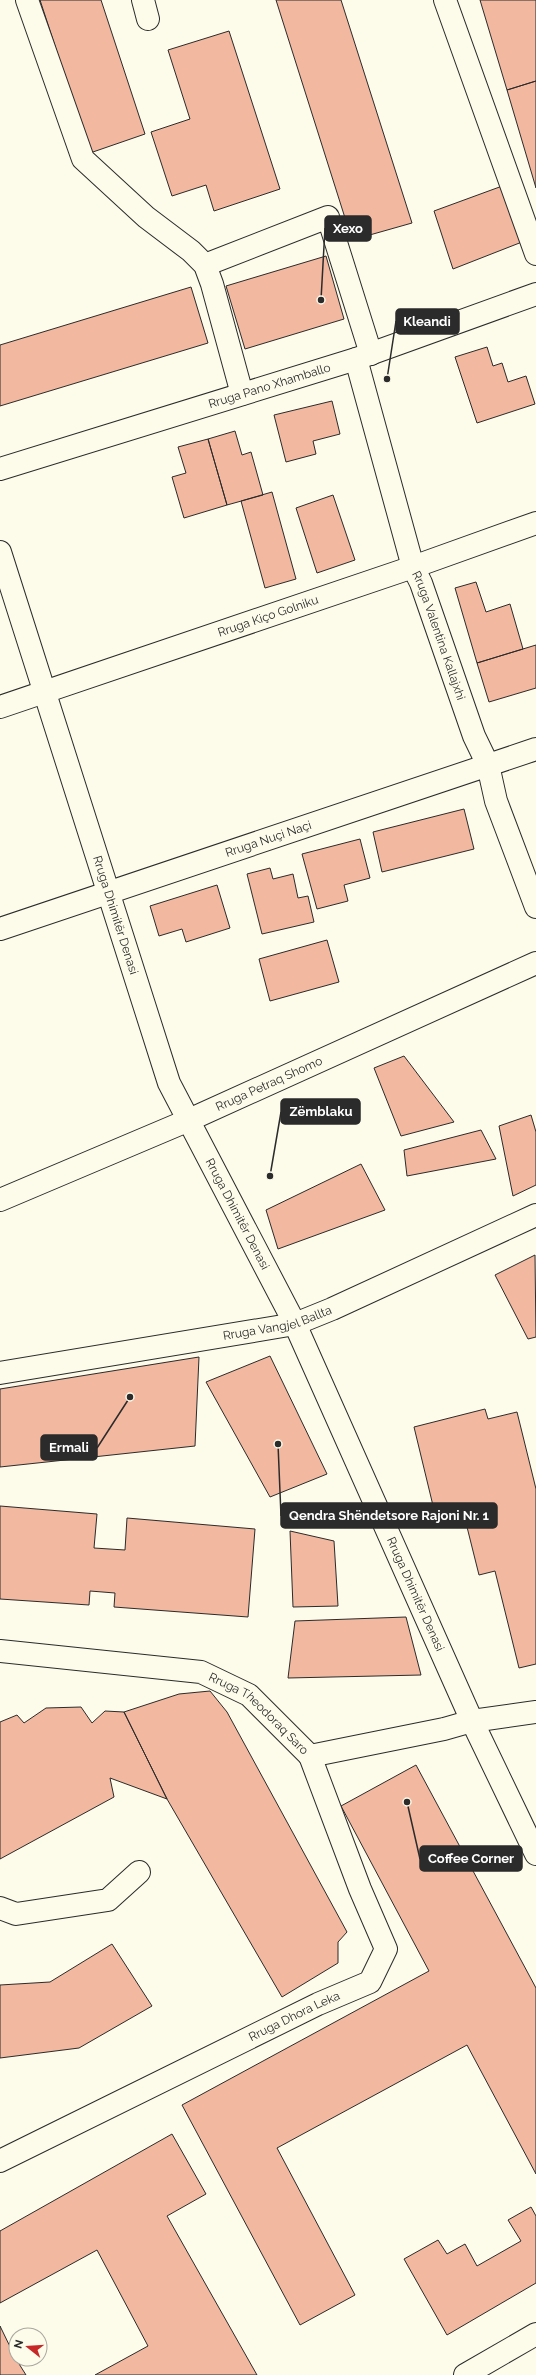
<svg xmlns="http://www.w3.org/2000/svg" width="536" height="2375" font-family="Raleway,sans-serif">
  <rect width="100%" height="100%" fill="#fdfbea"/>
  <!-- building -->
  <path fill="#f2b8a0" stroke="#2b2b2b" d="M40,0H101L145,134L90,153Z
    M276,0H341L412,223L352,240Z
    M480,0H536V81L507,90Z
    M229,31L280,189L214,211L206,185L172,196L151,132L190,119L168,50Z
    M536,81V188L507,90Z
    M505,185L522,242L453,269L434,211Z
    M326,256L344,319L245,349L226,286Z
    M191,287L208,343L0,406V345Z
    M487,347L493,366L502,363L508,382L526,376L535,404L477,423L455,357Z
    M332,401L340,434L313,441L316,454L286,462L274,415Z
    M235,431L242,455L251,452L263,495L227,505L208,439Z
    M208,439L227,505L184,518L172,477L186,473L178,447Z
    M272,492L296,579L265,588L241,501Z
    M333,495L355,560L317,573L296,508Z
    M476,582L486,612L510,604L523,649L477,663L455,588Z
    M536,645V688L489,702L477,663Z
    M464,809L474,849L382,872L373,832Z
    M360,839L370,878L344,885L348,901L317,909L302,854Z
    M270,868L273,879L293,874L298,898L308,896L314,922L262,934L247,874Z
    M217,885L230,928L186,942L182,929L159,936L150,906Z
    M327,940L339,982L270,1001L259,959Z
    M404,1056L454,1122L401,1136L374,1068Z
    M531,1115L536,1132V1185L513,1196L499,1126Z
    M481,1130L496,1159L407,1176L404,1150Z
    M361,1164L385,1210L278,1249L266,1210Z
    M535,1255L536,1337L528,1339L495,1275Z
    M270,1356L327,1474L270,1497L206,1382Z
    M199,1357L195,1446L0,1467V1389Z
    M485,1409L488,1419L517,1412L536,1489V1664L519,1668L495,1571L479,1575L463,1511L436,1518L414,1427Z
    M0,1506L97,1514L94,1548L125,1550L127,1518L255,1529L248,1617L114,1607L115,1593L90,1591L89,1605L0,1599Z
    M290,1531L334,1541L338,1606L293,1607Z
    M406,1617L421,1675L288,1678L295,1621Z
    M210,1691L227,1712L347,1932L338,1942V1963L282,1997L167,1799L124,1712L179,1694Z
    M81,1707L92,1723L105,1711L124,1712L167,1799L110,1778L114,1797L0,1859V1722L17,1715L24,1723L46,1708Z
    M416,1765L536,1988V2174L467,2045L277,2148L355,2295L300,2325L182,2105L429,1971L341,1806Z
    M112,1944L152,2006L79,2048L0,2058V1985L50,1982Z
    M172,2134L206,2194L167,2216L257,2375H95L148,2346L97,2250L0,2303V2231Z
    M531,2207L536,2216V2283L447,2335L404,2259L438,2240L447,2254L465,2244L477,2266L521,2241L508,2220Z
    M0,2326L16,2359L26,2375H0Z"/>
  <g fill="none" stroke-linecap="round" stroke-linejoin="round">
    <!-- minor casing -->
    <g stroke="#2b2b2b" stroke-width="24">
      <g id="minor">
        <path d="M27,0L83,159L146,217L191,251L205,265L212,284L242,394"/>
        <path d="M143,0L148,19"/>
        <path d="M445,0L536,254"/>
        <path d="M205,265L328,217L371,354"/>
        <path id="s1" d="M356,359L413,567L421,583L474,736L488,765L496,801L536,907"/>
        <path id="s2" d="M0,469L356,359L536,294"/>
        <path id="s3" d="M0,552L169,1083L295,1324L472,1721L536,1854"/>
        <path id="s4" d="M0,707L413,567L536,523"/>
        <path id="s5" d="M0,929L536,749"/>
        <path id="s6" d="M0,1200L189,1120L536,963"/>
        <path id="s7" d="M0,1373L295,1324L332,1309L536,1215"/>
        <path id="s8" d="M0,1651L201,1672L249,1695L310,1756L444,1729L472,1721L536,1712"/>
        <path d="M0,1908L16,1914L108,1900L139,1872"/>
        <path id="s9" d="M0,2161L318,2004L370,1982L386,1949L360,1889L310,1756"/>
        <path d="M465,2375L536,2334"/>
      </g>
    </g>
    <!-- minor -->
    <use href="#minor" stroke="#fdfbea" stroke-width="22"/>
  </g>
  <g text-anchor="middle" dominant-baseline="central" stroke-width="3" stroke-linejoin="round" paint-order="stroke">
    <!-- street labels -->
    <g font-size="12" fill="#2b2b2b" stroke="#fdfbea">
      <text stroke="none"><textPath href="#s2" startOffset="282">Rruga Pano Xhamballo</textPath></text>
      <text stroke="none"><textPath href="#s4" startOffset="283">Rruga Kiço Golniku</textPath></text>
      <text stroke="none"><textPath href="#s1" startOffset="289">Rruga Valentina Kallajxhi</textPath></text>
      <text stroke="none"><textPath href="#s5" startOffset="283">Rruga Nuçi Naçi</textPath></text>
      <text stroke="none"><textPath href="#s3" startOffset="381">Rruga Dhimitër Denasi</textPath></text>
      <text stroke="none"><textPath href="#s6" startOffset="293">Rruga Petraq Shomo</textPath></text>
      <text stroke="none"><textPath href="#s3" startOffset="705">Rruga Dhimitër Denasi</textPath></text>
      <text stroke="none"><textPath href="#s7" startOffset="282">Rruga Vangjel Ballta</textPath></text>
      <text stroke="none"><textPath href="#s3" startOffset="1125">Rruga Dhimitër Denasi</textPath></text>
      <text stroke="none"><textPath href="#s8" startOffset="274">Rruga Theodoraq Saro</textPath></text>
      <text stroke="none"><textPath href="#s9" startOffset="328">Rruga Dhora Leka</textPath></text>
    </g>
  </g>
  <!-- callouts -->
  <path fill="none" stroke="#2b2b2b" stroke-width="1.5" d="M321 300L325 228M387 379L396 321M270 1176L281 1112M130 1397L97 1448M278 1444L281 1516M407 1802L420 1859"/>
  <g fill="#2b2b2b" stroke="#fdfbea" stroke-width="1.5">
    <circle cx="321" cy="300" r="4"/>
    <circle cx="387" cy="379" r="4"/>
    <circle cx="270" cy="1176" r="4"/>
    <circle cx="130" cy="1397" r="4"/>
    <circle cx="278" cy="1444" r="4"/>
    <circle cx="407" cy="1802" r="4"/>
  </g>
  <g fill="#2b2b2b" stroke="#2b2b2b" stroke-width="1.5">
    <rect x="325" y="216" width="46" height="25" rx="4"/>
    <rect x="396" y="309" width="63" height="25" rx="4"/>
    <rect x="281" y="1099" width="79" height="25" rx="4"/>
    <rect x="41" y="1435" width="56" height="25" rx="4"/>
    <rect x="281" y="1503" width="216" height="25" rx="4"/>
    <rect x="420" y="1846" width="102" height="25" rx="4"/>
  </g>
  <g font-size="13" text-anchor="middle" font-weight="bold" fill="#fff">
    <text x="348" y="233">Xexo</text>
    <text x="427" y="326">Kleandi</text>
    <text x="321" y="1116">Zëmblaku</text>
    <text x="69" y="1452">Ermali</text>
    <text x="389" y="1520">Qendra Shëndetsore Rajoni Nr. 1</text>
    <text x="471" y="1863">Coffee Corner</text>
  </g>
  <!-- north arrow -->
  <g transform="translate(28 2347) rotate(287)"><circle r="19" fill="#fdfbea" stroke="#a9a89e"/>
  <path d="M0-3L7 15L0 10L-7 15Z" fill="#c62828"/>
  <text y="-6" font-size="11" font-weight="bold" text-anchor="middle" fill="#2b2b2b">N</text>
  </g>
</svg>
